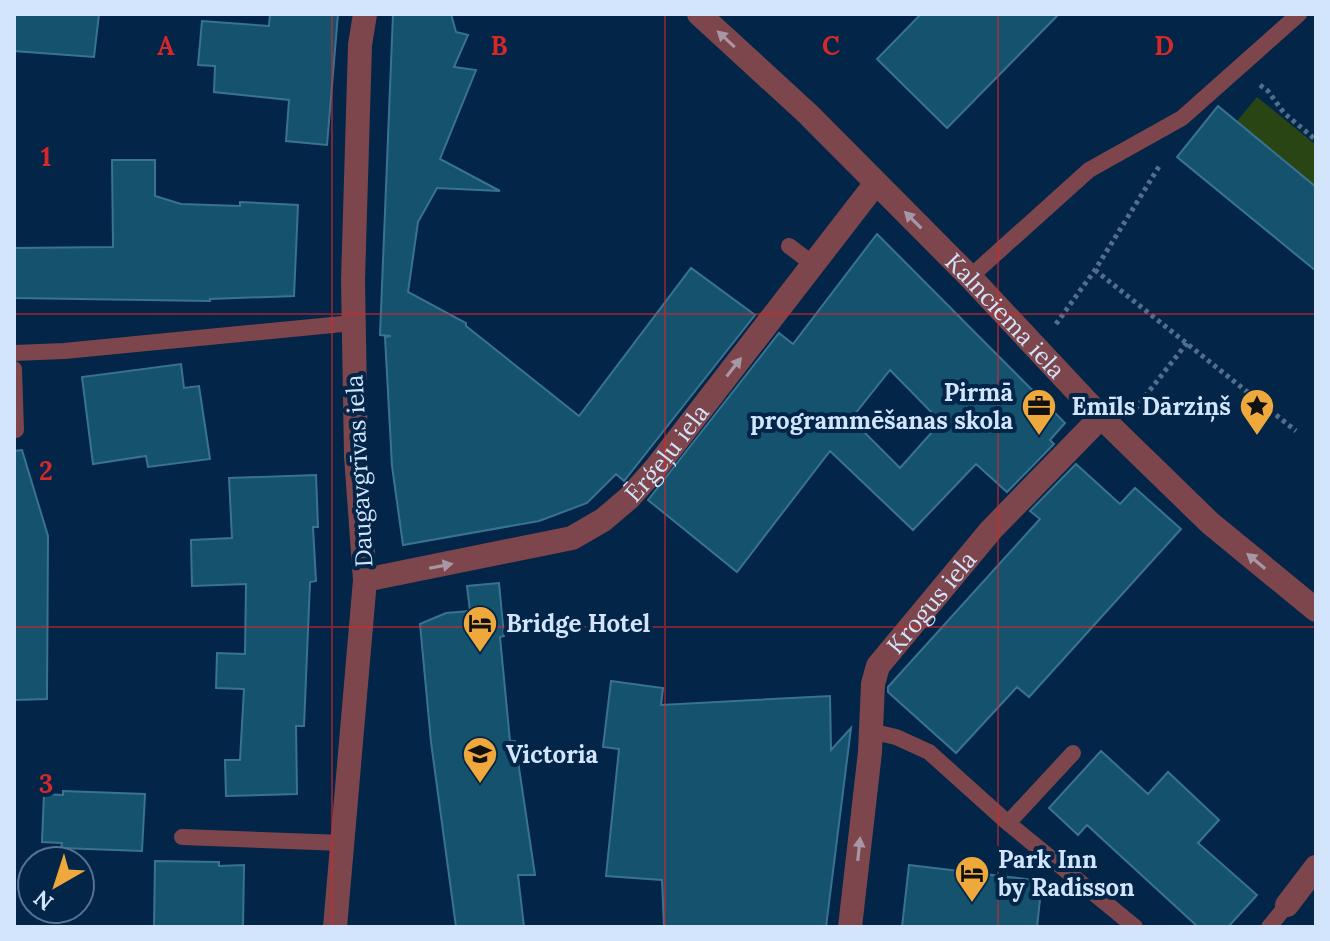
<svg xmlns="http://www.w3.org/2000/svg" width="1330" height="941" font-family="Lora,serif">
  <rect width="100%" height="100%" fill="#032548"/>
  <!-- green -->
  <path fill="#2a4514" d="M1257,97L1316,145V187L1237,121Z"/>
  <!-- building -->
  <path fill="#14526e" stroke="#397391" stroke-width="2" fill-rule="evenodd" d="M14,14H99L94,57L14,51Z
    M270,14H338L327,145L286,141L289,100L214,92L215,66L198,65L202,21L269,26Z
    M393,14H451L456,32L468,35L454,67L476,70L440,159L500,191L437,188L418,222L408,292L466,323V326L579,416L691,268L755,315L624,481L616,474L587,503L539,521L403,545L392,466L385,337L391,336L380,335Z
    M921,14H1059L947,128L877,59Z
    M1218,106L1316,187V271L1177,157Z
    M112,160H155V196L181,204L240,206V202L298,205L294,296L210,299V301L14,298V248L113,247Z
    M877,234L1065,423L1050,440L1054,444L1007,492L976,464L913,530L830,451L737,572L648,500L779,333L793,344ZM890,370L941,422L900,468L851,419Z
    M181,364L184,388L199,386L210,459L148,467L146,456L93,464L82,377Z
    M22,450L48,536L47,699L14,700V451Z
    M1076,464L1120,504L1135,488L1181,529L1029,697L1017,687L956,753L888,692V687L1040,519L1030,511Z
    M316,475L318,527H313L316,581L310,582L304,726H296L297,794L226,796L225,760H240L244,689L216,688L217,653L245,654L246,584L192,586L191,540L232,538L229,478Z
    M499,583L504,636L500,637L510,741H515L535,875H518L524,927H456L431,742L420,624L446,613L470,611L467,586Z
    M611,681L663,688L661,705L830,696L831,750L851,728L826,927H664L662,880L606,876L619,749L603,747Z
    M1101,751L1148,794L1168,772L1219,820L1198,843L1257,895L1228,927H1198L1087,825L1078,835L1049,808Z
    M63,791L145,794L142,851L61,848L62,843L42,842L44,794L63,795Z
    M155,861L219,862V866L244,865L243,927H154Z
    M909,865L1042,881L1037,927H902Z"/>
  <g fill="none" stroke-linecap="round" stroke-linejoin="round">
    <!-- path -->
    <path stroke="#516e8c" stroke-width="5" stroke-dasharray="4 4" stroke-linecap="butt" d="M1260,85L1268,91L1284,113L1316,140
      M1095,270L1296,431
      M1056,324L1095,270L1160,165
      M1135,409L1187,343"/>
    <!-- service -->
    <path stroke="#7c464c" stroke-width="16" d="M789,246L813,264
      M970,277L1089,170L1182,118L1299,14
      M14,353L64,351L353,323
      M14,369L16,430
      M870,731L896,737L929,752L1008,823L1135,927
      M1008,823L1073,753
      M182,837L343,843
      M1269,927L1287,905"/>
    <!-- minor -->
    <g stroke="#7c464c" stroke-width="24">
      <path id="s1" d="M365,580L572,538L603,520L629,498L655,469L876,183"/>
      <path d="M1287,905L1316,867"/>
      <path d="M335,927L365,580L356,456L353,280L360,45L365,14"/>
      <path id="s2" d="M850,927L870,752L873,684L878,666L991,530L1101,417"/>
    </g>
    <!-- tertiary -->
    <path stroke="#7c464c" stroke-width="24" id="s3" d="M699,14L808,114L970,277L1101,417L1210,523L1316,610"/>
  </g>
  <!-- one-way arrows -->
  <defs><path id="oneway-solid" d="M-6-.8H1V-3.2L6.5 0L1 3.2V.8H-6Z" transform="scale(2)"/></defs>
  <g fill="#a796a4">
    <use href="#oneway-solid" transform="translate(726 39) rotate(-137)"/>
    <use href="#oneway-solid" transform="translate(913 220) rotate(-135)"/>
    <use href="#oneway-solid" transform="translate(734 367) rotate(-52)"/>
    <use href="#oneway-solid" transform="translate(1256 561) rotate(-140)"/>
    <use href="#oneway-solid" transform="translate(441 566) rotate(-11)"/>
    <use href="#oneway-solid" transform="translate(859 849) rotate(-84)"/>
  </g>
  <!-- grid -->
  <path fill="none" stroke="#d62828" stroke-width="2" stroke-opacity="0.55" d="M332,14V927M665,14V927M998,14V927M14,314H1316M14,627H1316"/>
  <!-- icons -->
  <defs>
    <g id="office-pin" transform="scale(1.8)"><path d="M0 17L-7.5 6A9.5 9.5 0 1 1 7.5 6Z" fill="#eea83c" stroke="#032548"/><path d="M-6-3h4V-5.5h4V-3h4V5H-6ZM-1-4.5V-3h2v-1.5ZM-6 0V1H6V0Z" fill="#111"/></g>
    <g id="sight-pin" transform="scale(1.8)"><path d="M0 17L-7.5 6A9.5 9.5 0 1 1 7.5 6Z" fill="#eea83c" stroke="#032548"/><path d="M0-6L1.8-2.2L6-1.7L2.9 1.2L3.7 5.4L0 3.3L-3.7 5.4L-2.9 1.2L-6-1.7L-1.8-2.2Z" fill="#111"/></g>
    <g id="hotel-pin" transform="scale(1.8)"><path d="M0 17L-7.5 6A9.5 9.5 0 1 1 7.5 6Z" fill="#eea83c" stroke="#032548"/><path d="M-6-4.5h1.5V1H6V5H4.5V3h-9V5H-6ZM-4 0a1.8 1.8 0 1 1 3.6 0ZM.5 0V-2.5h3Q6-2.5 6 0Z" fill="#111"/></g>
    <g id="school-pin" transform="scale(1.8)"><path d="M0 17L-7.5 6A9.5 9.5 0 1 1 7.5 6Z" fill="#eea83c" stroke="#032548"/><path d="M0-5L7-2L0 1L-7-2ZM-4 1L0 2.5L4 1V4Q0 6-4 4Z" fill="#111"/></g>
  </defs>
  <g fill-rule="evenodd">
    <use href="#office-pin" x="1039" y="406"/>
    <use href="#sight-pin" x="1257" y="406"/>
    <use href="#hotel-pin" x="480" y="623"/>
    <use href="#school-pin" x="480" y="754"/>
    <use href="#hotel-pin" x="972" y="873"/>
  </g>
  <g text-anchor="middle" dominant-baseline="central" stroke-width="8" stroke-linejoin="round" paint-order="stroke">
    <!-- street labels -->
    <g font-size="24" fill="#d2e5fd" stroke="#032548">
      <text stroke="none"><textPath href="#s3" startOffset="430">Kalnciema iela</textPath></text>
      <text stroke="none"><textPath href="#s1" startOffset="340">Ērģeļu iela</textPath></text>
      <text transform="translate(359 471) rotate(-93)">Daugavgrīvas iela</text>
      <text stroke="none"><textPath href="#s2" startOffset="346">Krogus iela</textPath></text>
    </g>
    <!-- poi labels -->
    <g font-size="24" font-weight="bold" fill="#d2e5fd" stroke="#032548" text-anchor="start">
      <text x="1013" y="392" text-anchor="end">Pirmā<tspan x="1013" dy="28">programmēšanas skola</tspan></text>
      <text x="1231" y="406" text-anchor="end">Emīls Dārziņš</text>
      <text x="506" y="623">Bridge Hotel</text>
      <text x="506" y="754">Victoria</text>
      <text x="998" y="859">Park Inn<tspan x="998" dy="28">by Radisson</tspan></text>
    </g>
  </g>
  <g font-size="26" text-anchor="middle" font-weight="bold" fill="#d62828" stroke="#032548" stroke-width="8" stroke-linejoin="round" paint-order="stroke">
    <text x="166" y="55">A</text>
    <text x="499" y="55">B</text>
    <text x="831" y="55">C</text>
    <text x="1164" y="55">D</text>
    <text x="46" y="166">1</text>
    <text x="46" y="480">2</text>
    <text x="46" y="793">3</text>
  </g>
  <!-- border -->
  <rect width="1330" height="941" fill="none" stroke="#d2e5fd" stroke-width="32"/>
  <!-- north arrow -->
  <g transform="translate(56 885) rotate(219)"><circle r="38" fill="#032548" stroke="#567290" stroke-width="2"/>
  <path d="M0-6L14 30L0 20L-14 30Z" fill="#eea83c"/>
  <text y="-12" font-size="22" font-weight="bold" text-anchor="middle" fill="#d2e5fd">N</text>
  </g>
</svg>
